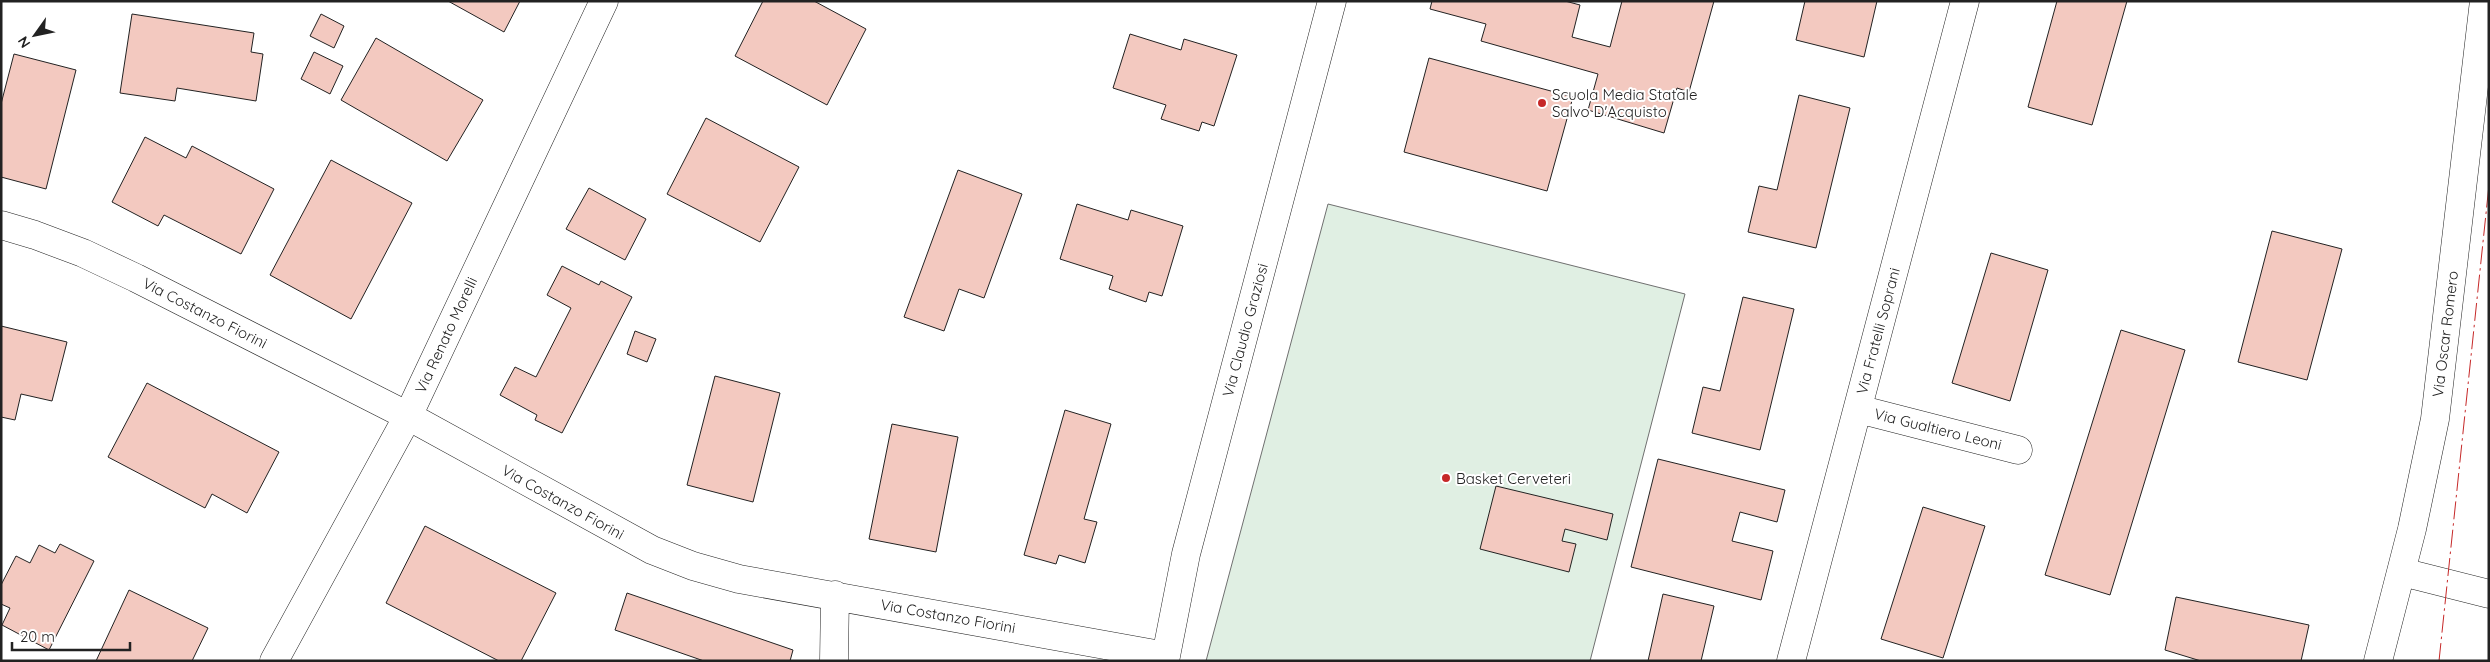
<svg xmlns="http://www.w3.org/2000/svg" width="2490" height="662" font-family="Quicksand,sans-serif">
  <rect width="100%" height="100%" fill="#fff"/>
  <!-- green -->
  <path fill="#e0efe3" stroke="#6f6f6f" d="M1328,204L1685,294L1590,661H1206Z"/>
  <!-- building -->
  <path fill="#f3c9c0" stroke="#222" d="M448,1H520L504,32Z
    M763,1H814L866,29L827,105L735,56Z
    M1432,1H1565L1580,5L1572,37L1610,47L1622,1H1714L1689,92L1677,88L1664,133L1588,110L1598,74L1481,41L1486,24L1430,9Z
    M1805,1H1877L1864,57L1796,40Z
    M2057,1H2127L2092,125L2028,107Z
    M132,14L254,33L251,52L263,54L256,101L177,88L175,101L120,93Z
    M321,14L344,26L334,48L310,36Z
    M1130,34L1181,50L1184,39L1237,55L1214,126L1202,122L1199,131L1161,119L1166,105L1113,88Z
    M376,38L483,100L447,161L341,100Z
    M314,52L343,66L330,94L301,79Z
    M14,54L76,70L46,189L1,177V104Z
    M1429,58L1573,97L1547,191L1404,152Z
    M1799,95L1850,108L1816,248L1748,232L1759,186L1777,190Z
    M706,118L799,167L760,242L667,194Z
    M145,137L186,158L192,146L274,189L241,254L164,215L158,226L112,202Z
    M331,160L412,203L351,319L270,275Z
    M958,170L1022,194L984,298L959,289L944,331L904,317Z
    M589,188L646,219L625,260L566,229Z
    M1077,204L1128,220L1131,210L1183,226L1162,296L1149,292L1146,302L1109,289L1113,276L1060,259Z
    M2272,231L2342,249L2307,380L2238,362Z
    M1991,253L2048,270L2010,401L1952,383Z
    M562,266L599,285L601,281L632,297L562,433L535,420L537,415L500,395L515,367L536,377L571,308L547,295Z
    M1743,297L1794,309L1760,450L1692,433L1703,387L1720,391Z
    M1,326L67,342L52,401L21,394L15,420L1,417Z
    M2121,330L2185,350L2110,595L2045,575Z
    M635,331L656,339L647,362L627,354Z
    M715,376L780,393L753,502L687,485Z
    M147,383L279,452L247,513L212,494L205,508L108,457Z
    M1065,410L1111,424L1084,519L1097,522L1085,563L1059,555L1056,564L1024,555Z
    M892,424L958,437L936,552L869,539Z
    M1658,459L1785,490L1777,522L1740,512L1732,541L1773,551L1761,600L1631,567Z
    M1496,486L1613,514L1607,540L1565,529L1562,541L1576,544L1569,572L1480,549Z
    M1923,507L1985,526L1943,658L1881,639Z
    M425,526L556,593L521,661H499L386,603Z
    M60,544L94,561L49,650L2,625L10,608L1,604V585L16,556L30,563L39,545L55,553Z
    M129,590L208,628L192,661H96Z
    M627,593L793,650L790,661H704L615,630Z
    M1663,594L1714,606L1701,661H1648Z
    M2176,597L2309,625L2301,661H2201L2165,650Z"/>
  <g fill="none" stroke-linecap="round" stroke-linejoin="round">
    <!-- minor casing -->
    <g stroke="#222" stroke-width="29">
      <path id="minor" d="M1,225L35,235L83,253L136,278L408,416L652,550L693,566L739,579L1166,656
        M1858,409L2018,450
        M2402,572L2489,594
        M274,661L408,416L604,1
        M834,661L835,595
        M1165,661L1186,554L1332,1
        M1791,661L1965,1
        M2378,661L2412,529L2435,419L2484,1"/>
    </g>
    <!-- minor -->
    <use href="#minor" stroke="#fff" stroke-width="28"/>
    <!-- power -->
    <path stroke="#c62828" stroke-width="1" stroke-dasharray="18 4 2.5 4" stroke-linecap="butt" d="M2439,661L2489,185"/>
  </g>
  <!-- markers -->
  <g fill="#c62828" stroke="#fff" stroke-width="2">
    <circle cx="1542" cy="103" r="5"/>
    <circle cx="1446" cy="478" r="5"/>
  </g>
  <g text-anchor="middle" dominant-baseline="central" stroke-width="4" stroke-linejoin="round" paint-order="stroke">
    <!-- poi labels -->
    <g font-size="15" fill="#222" stroke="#fff" text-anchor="start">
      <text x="1552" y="94">Scuola Media Statale<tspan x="1552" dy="17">Salvo D'Acquisto</tspan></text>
      <text x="1456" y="478">Basket Cerveteri</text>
    </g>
    <!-- street labels -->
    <g font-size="15" fill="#222" stroke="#fff">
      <text transform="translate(205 313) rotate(27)">Via Costanzo Fiorini</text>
      <text transform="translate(1245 330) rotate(-75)">Via Claudio Graziosi</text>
      <text transform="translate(1878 331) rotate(-75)">Via Fratelli Soprani</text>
      <text transform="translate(2445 334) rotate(-83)">Via Oscar Romero</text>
      <text transform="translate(446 335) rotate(-65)">Via Renato Morelli</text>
      <text transform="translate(1938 429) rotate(14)">Via Gualtiero Leoni</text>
      <text transform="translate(563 502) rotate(29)">Via Costanzo Fiorini</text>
      <text transform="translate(948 616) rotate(10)">Via Costanzo Fiorini</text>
    </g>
  </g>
  <!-- border -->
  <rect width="2490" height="662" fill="none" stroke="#222222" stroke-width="5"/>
  <!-- north arrow -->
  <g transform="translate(35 35) rotate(237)" stroke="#ffffff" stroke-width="4" paint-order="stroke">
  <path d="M0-4L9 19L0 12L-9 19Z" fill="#222222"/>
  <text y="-8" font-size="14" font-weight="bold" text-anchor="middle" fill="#222222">N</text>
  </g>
  <!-- scale -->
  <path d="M12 642v8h118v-8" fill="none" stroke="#222222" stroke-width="2.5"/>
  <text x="20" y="642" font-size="15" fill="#222222" stroke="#ffffff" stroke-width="4" paint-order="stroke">20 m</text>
</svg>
